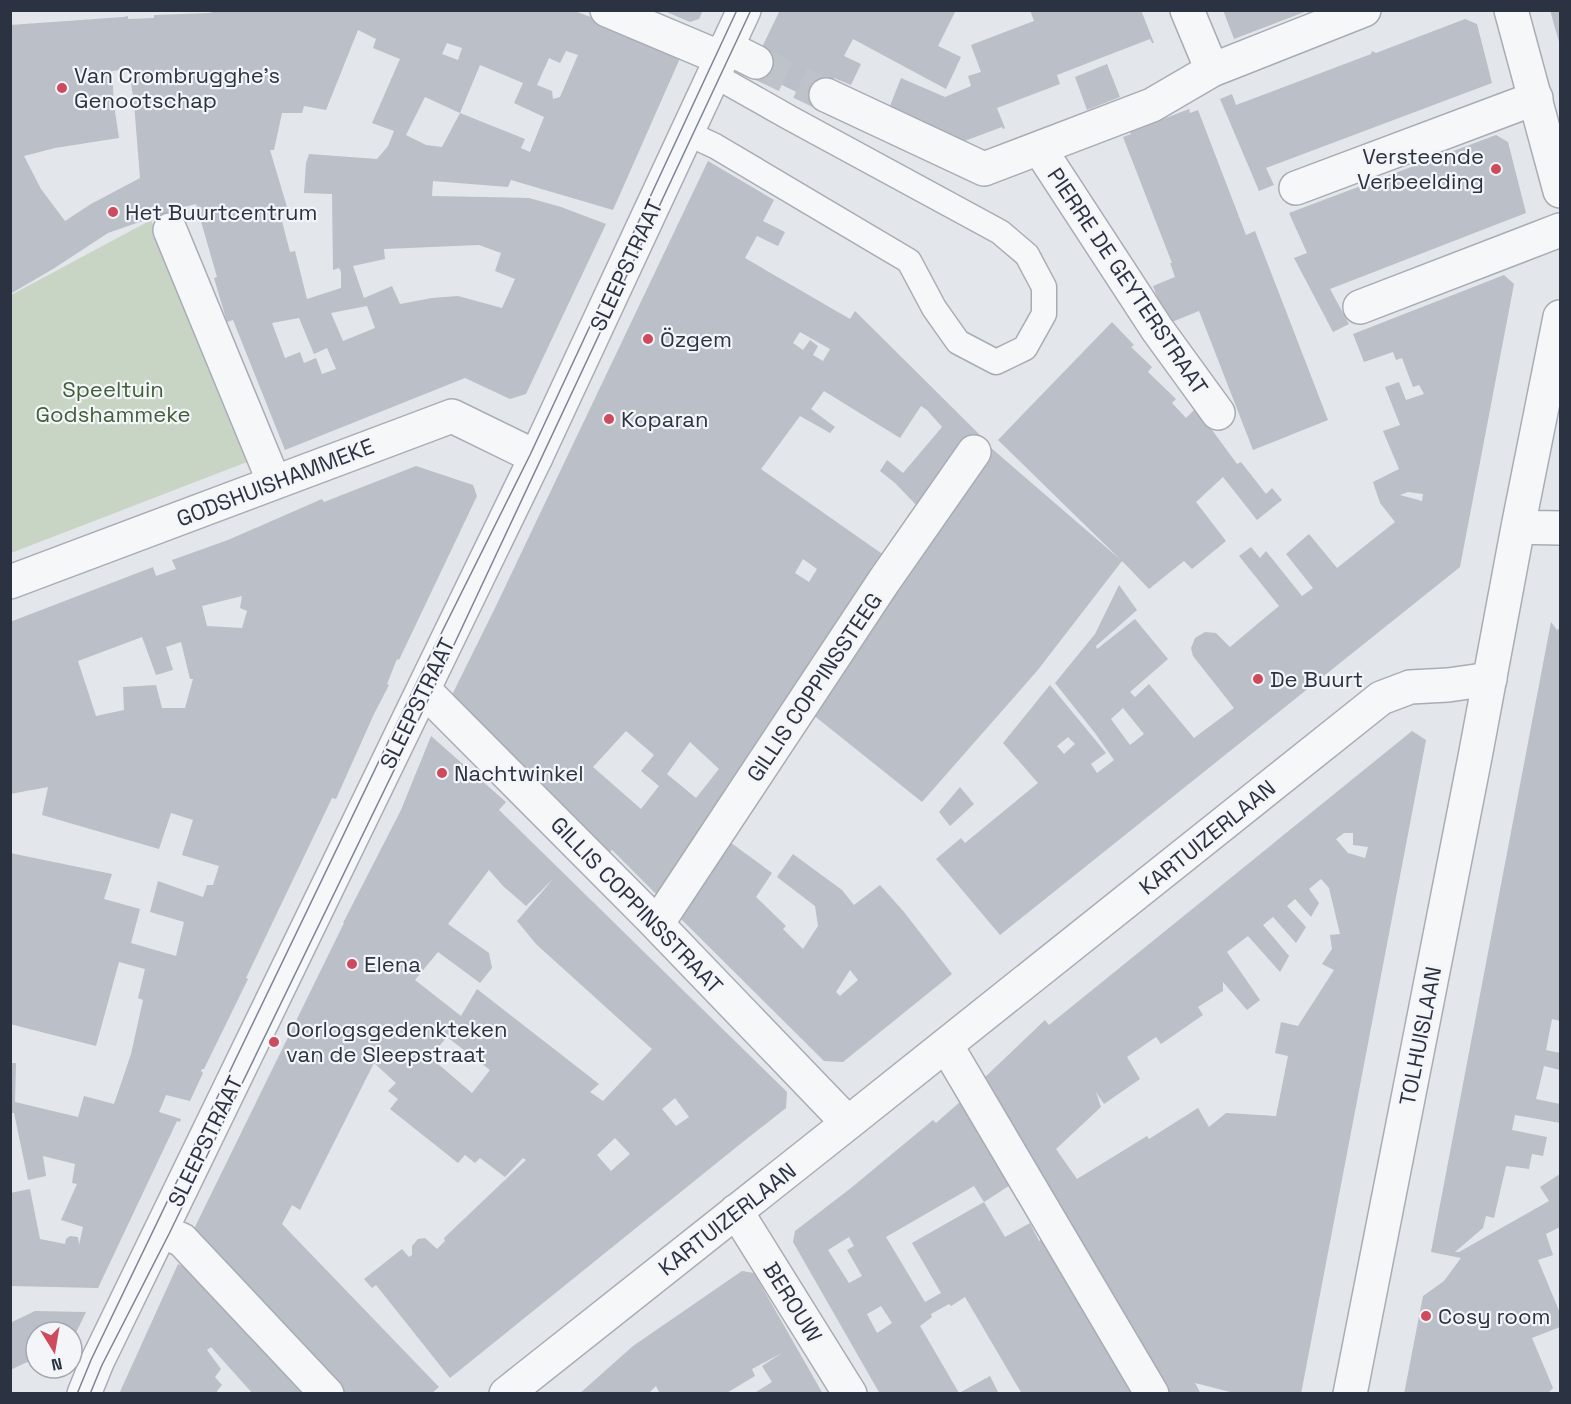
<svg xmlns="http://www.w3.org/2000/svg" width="1571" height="1404" font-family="'Space Grotesk',sans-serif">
  <rect width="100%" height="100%" fill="#e3e6eb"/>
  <!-- green -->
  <path fill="#c8d5c4" d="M151,220L247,462L11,553V295Z"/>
  <!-- building -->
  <path fill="#babfc8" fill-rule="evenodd" d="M220,10H572L612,25L681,56L613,210L511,180L508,187L433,181L432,196L529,198L561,207L606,224L526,394L510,399L465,378L285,450L233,320L227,322L214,278L217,277L196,204L180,208L108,233L53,269L10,294V25L123,17L128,16V19L154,18V15L209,13ZM358,30L376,39L373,48L400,59L372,123L394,131L388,146L377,159L309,154L306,163L304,193L332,194L333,270L339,268L341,272V288L307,299L295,251L290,252L279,210L287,207L270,150H274L282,113H302L304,106L326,110ZM447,43L462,48L458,60L442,54ZM566,51L578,55L560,97L553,99L552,91L537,85L549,58L560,63ZM480,65L523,83L514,103L544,117L530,152L521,148L525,139L460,113ZM129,69L134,103L140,178L91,204L65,221L41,189L24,156L55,148L119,138L114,105L112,71ZM425,97L460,113L442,147L426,145L406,135ZM479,245L501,253L495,271L515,279L502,308L458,296L432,298L400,304L392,286L364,298L353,266L385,259L384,249ZM367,306L375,328L343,341L331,313ZM299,318L314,354L327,348L336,369L322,374L316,358L304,363L300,352L285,358L272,323Z
    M662,10H703L699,19L690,22Z
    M780,10H956L938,46L961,57L946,89L853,39L844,56L861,64L851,85L834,78L821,104L751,70Z
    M1030,10H1141L1154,43H1152L1150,39L1057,75L1060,84L997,108L1005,128L1003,129L1002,127L962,142L888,111L901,78L945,97L971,86L968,76L981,72L971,45L1034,21Z
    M1223,10H1307V11L1234,39Z
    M1550,10H1560V45L1555,28Z
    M1465,19L1477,24L1492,83L1266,168L1274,185L1259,191L1220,99L1232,94L1236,105L1371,54L1372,51L1376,53Z
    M1107,64L1120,97L1087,110L1075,77Z
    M1189,109L1190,113L1198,110L1246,235L1255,231L1328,420L1253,450L1199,311L1167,324L1153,286L1175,277L1170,263H1172L1123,137L1131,134L1130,132Z
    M1496,135L1508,142L1526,213L1330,289L1349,324L1333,332L1294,258L1307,253L1289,213Z
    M708,161L774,200L763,221L785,232L778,246L757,236L745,258L850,319L855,311L981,436L920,509L895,483L880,471L887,460L903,473L942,427L927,410L921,406L900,438L824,391L811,409L835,427L830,433L800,416L761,469L888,558L660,891L655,893L612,850L609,853L450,699L495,608ZM800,332L830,349L823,361L813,355L818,346L810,340L803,350L793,343ZM803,559L817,569L809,582L795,573ZM626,731L654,755L641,771L659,786L641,809L593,767ZM690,742L719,769L696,798L667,774Z
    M1504,275L1514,284L1460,567L1000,935L936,859L961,838L965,843L1038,783L1003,743L1050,685L1106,753L1091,764L1097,773L1114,760L1095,733L1055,683L1095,634L1119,585L1137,610L1096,646L1097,649L1135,619L1168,659L1130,692L1135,697L1149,684L1194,738L1234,708L1193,656L1191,648L1195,638L1205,632L1216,633L1230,647L1279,606L1239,556L1251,547L1260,558L1266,551L1302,596L1313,588L1286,554L1309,534L1337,568L1395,522L1380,503L1373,482L1399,469L1383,431L1400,425L1385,387L1399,382L1406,400L1424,394L1419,385L1413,387L1402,358L1396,360L1393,352L1364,362L1353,334ZM1408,492L1423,494L1422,501L1400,495ZM1123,708L1144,734L1130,745L1111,719ZM1068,737L1075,744L1064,754L1057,746Z
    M1112,322L1134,345L1131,347L1152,367L1148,372L1176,399L1172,403L1186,418L1196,408L1237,464L1241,462L1266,494L1272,488L1282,500L1257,520L1223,477L1196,502L1226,541L1192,569L1184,561L1149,589L1127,566L998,440Z
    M990,447L1122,561L1037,671L922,802L807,710Z
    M416,466L473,485L477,496L399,660L397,659L387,684L389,685L374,714L336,799L332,798L246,978L248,979L204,1069H202L201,1071L203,1073L190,1101L166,1095L159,1112L181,1119L180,1122L177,1121L98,1288L10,1286V1193L30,1189L40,1239L65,1244L66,1239L70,1236L78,1237L79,1245L83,1227L61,1220L77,1184L72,1183L75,1164L43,1156L46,1176L28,1180L14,1113H10V1063H16L15,1102L78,1117L84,1096L114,1104L131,1054L143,1000L138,998L145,969L119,962L96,1046L10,1024V853L112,874L104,899L140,909L131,943L176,956L184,922L150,912L158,881L203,897L207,885H213L219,866L182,855L193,820L171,813L159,849L42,815L48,787L10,794V622L153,567L156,576L176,569L172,560L228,540L322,499L324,502ZM242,596L240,608L247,611L242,628L207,626L202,606ZM142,637L156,675L173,670L166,647L181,642L190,679H193L185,708H162L156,685L123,687L124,710L96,716L78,661Z
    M1551,622L1557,630L1560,628V1021L1552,1019L1546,1050L1560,1053V1070L1544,1066L1536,1099L1560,1104V1123L1515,1115L1512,1130L1547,1137L1543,1156L1532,1154L1529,1169L1506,1166L1494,1218L1486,1216L1483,1228L1455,1252H1459L1549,1201L1540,1187L1560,1174V1227L1546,1234L1553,1255L1538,1260L1560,1313V1327L1532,1338L1553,1388L1547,1394H1404L1423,1296L1444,1281L1461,1258L1431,1252Z
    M1412,731L1426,740L1301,1394H1238L1195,1383L1201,1394H1170L983,1079L1045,1020L1049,1025ZM1344,833H1353V845L1368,847L1365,858L1348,853L1336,839ZM1321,879L1329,888L1340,934L1330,935L1332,949L1322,964L1334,970L1298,1026L1281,1022L1275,1053L1288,1056L1276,1116L1226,1113L1209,1127L1198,1108L1149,1139L1147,1136L1077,1179L1056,1149L1101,1107L1096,1092L1104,1104L1140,1079L1127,1057L1156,1037L1161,1044L1203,1015L1198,1007L1223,991V982L1247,1010L1260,1000L1227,952L1248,936L1280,972L1289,956L1263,925L1273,917L1296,943L1306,927L1287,906L1295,899L1311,917L1319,903L1309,889Z
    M431,736L506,802L499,810L787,1092L786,1108L739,1145L450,1378L376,1285L372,1288L364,1279L402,1249L409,1257L412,1255V1246L418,1239L425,1238L437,1249L445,1241L444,1238L526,1160L523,1158L505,1177L480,1158L475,1163L465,1155L458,1163L390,1109L398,1099L388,1091L396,1083L374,1063L300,1210L292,1205L282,1224L439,1387L431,1394H337L191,1235L344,923H343L401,810ZM489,870L503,886L526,906L554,878L517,921L536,944L652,1049L603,1101L590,1092L599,1084L477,989L461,1016L415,980L438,952L480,983L492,968L489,953L448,924ZM447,1037L490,1070L472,1093L430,1057ZM675,1098L689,1117L676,1126L662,1109ZM615,1138L630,1154L611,1171L597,1155Z
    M960,787L974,804L950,826L939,812Z
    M723,837L772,873L756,897L786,926L783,929L803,949L818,926L815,906L777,877L793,854L842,890L854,905L880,885L904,912L952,974L843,1062L824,1061L679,917ZM850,970L858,980L840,996L836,992Z
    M961,1101L1015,1182L984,1202L974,1186L886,1237L925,1302L941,1293L912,1243L984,1202L1005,1237L1030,1223L1039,1241L1043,1239L1134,1394H1022L965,1297L951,1306L949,1304L931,1314L932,1317L920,1326L959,1393L990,1376L999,1394H880L793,1242L795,1231L851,1188L933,1120L936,1123ZM849,1237L854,1246L847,1250L862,1276L849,1283L828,1250ZM881,1306L892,1323L877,1333L867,1314Z
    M178,1264L187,1268L303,1394H253L211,1347L207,1350L221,1369L215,1377L222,1385L217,1391L218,1394H119Z
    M742,1271L754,1273L823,1394H753L772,1382L762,1366L782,1353L752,1369L755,1376L725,1394H660L656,1386L648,1394H579L633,1346Z
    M35,1311L86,1312L72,1341V1332H36V1358L10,1370V1323Z"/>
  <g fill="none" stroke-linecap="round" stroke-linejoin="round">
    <!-- minor-tunnel -->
    <path stroke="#bec2c9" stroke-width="33" stroke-dasharray="33 16" stroke-linecap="butt" d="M756,62L826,95"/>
    <!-- service casing -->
    <g stroke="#a8adb5" stroke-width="27">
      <path id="service" d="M687,133L715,146L909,261L934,308L958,342L996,362L1025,348L1044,314V287L1027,255L1000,232L790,118L714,75"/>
    </g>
    <!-- minor casing -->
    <g stroke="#a8adb5" stroke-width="36">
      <path id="minor" d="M607,10L721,58
        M1187,10L1212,70L1364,10
        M726,47L756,62
        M826,95L984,169L1152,105L1212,70
        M1039,148L1157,329L1218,413
        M1296,188L1536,98
        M170,230L274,482
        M1360,307L1560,230
        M10,582L452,416L536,457
        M424,690L650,917L848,1123
        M657,924L884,581L974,452
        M946,1045L1152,1394
        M736,1211L850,1394
        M162,1231L182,1240L327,1394
        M506,1394L848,1123L1381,698L1410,687L1448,685L1490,679"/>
    </g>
    <!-- tertiary casing -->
    <g stroke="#a8adb5" stroke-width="36">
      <path id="tertiary" d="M1511,10L1560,191
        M1518,527L1560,528
        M84,1394L97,1362L536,457L744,10
        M1350,1394L1475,757L1518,527L1560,317"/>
    </g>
    <!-- service -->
    <use href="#service" stroke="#f6f7f9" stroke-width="24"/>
    <!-- minor -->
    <use href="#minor" stroke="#f6f7f9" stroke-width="33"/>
    <!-- tertiary -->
    <use href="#tertiary" stroke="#f6f7f9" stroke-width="33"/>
    <!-- tram -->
    <path stroke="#7c8595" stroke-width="1.5" d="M77,1394L91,1360L417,682L530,455L737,10
      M90,1394L102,1365L169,1234L430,696L751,10"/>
  </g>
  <!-- markers -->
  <g fill="#ce4a5d" stroke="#f3f5f8" stroke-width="2">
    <circle cx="62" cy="88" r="6"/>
    <circle cx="1496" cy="169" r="6"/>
    <circle cx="113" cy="212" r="6"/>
    <circle cx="648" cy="339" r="6"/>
    <circle cx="609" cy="419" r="6"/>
    <circle cx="1258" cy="679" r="6"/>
    <circle cx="442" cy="773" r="6"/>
    <circle cx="352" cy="964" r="6"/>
    <circle cx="274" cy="1042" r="6"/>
    <circle cx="1426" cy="1316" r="6"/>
  </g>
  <g text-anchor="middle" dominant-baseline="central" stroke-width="4.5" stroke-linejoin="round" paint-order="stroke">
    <!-- poi labels -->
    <g font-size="22" fill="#2b3343" stroke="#f3f5f8" text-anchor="start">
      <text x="74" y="75">Van Crombrugghe's<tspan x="74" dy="25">Genootschap</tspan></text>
      <text x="1484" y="156" text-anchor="end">Versteende<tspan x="1484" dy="25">Verbeelding</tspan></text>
      <text x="125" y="212">Het Buurtcentrum</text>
      <text x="660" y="339">Özgem</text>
      <text x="621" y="419">Koparan</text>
      <text x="1270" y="679">De Buurt</text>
      <text x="454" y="773">Nachtwinkel</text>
      <text x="364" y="964">Elena</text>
      <text x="286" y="1029">Oorlogsgedenkteken<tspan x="286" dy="25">van de Sleepstraat</tspan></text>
      <text x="1438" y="1316">Cosy room</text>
    </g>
    <!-- street labels -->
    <g font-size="22" fill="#2b3343" stroke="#f3f5f8">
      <text transform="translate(626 265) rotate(-65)">SLEEPSTRAAT</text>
      <text transform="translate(1128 281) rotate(56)">PIERRE DE GEYTERSTRAAT</text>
      <text transform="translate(275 482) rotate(-21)">GODSHUISHAMMEKE</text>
      <text transform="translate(814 687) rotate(-56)">GILLIS COPPINSSTEEG</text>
      <text transform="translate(417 703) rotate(-64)">SLEEPSTRAAT</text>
      <text transform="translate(1207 837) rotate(-39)">KARTUIZERLAAN</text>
      <text transform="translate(637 905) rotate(46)">GILLIS COPPINSSTRAAT</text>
      <text transform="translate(1420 1036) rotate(-79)">TOLHUISLAAN</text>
      <text transform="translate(205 1141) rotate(-64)">SLEEPSTRAAT</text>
      <text transform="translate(727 1219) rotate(-38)">KARTUIZERLAAN</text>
      <text transform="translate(793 1302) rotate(58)">BEROUW</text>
    </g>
    <!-- park labels -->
    <g font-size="22" fill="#3f5f38" stroke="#f3f5f8">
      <text x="113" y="389">Speeltuin<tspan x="113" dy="25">Godshammeke</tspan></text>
    </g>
  </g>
  <!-- border -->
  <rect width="1571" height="1404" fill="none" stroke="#2b3343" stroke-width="24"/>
  <!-- north arrow -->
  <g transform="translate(54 1350) rotate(169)"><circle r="28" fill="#f3f5f8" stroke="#a3a7b0" stroke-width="1.5"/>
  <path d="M0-4.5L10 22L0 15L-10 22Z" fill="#ce4a5d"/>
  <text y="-9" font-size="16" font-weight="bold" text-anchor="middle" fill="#2b3343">N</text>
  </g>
</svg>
